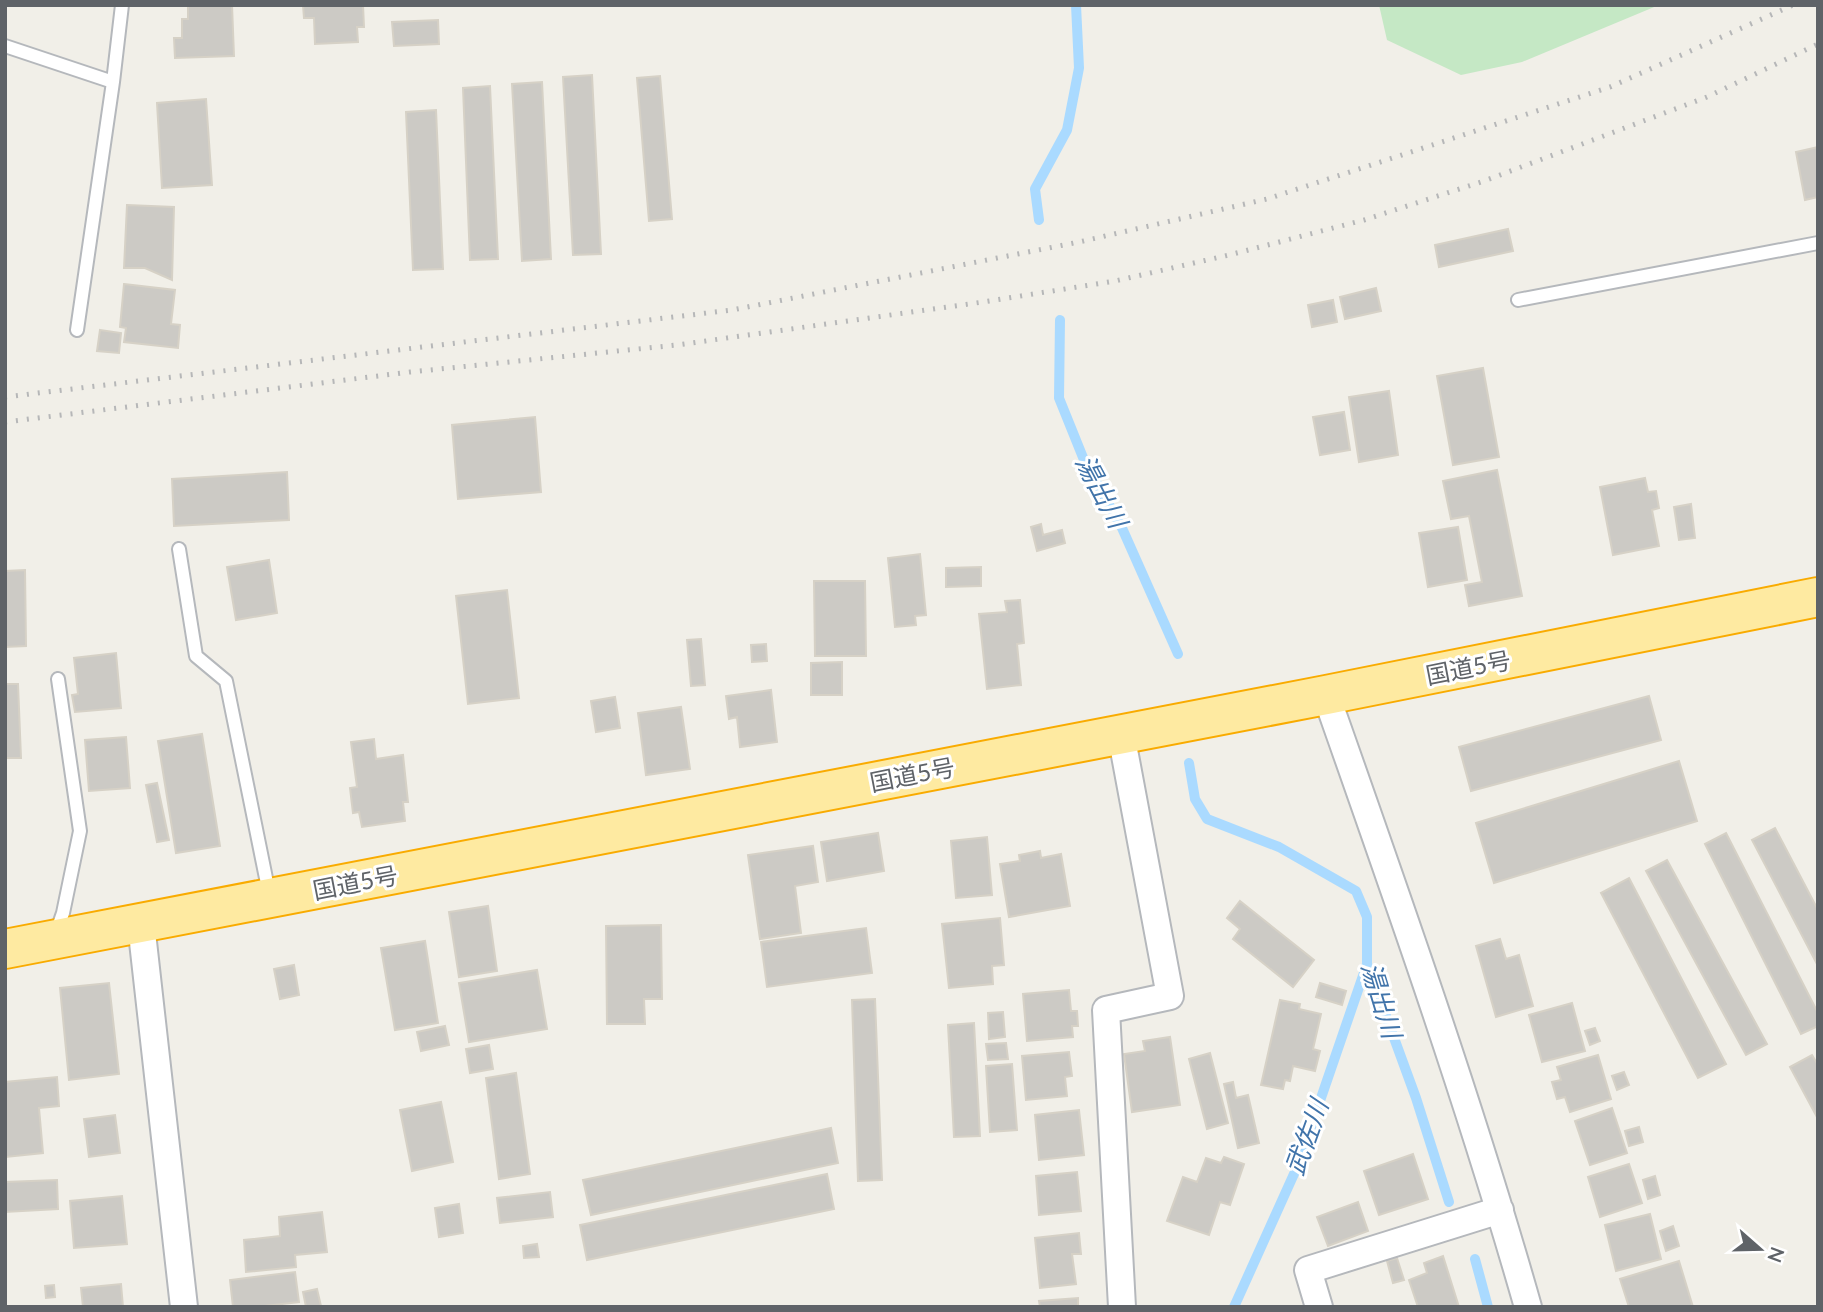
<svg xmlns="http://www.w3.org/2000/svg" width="1823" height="1312" font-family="Lato,'Noto Sans JP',sans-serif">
  <rect width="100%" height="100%" fill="#f1efe8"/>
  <!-- green -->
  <path fill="#c5e8c5" d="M1379,5H1659L1522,62L1461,75L1387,40Z"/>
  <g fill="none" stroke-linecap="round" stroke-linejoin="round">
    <!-- stream -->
    <path stroke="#aadaff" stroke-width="10" d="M1039,220L1035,189L1067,130L1079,68L1076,5
      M1060,320L1059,398L1084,460L1122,528L1178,654
      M1189,763L1195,799L1207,819L1279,847L1356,891L1367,917V964L1416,1098L1449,1202
      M1475,1259L1488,1307
      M1234,1307L1298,1165L1367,964"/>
  </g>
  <!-- building -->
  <path fill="#cccac5" stroke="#d6d1c6" stroke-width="2" d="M188,5H232L234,56L175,58L174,38H182V19H188Z
    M303,5H363L364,27H357L358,42L315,44L314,18H304Z
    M438,20L439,44L394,46L392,22Z
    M592,75L601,254L573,255L563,77Z
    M660,76L672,219L649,221L637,78Z
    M542,82L551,259L522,261L512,84Z
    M490,86L498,259L470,260L463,88Z
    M206,99L212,185L162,188L157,103Z
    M436,110L443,269L413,270L406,112Z
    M1818,147V197L1805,200L1796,152Z
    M127,205L174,207L172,280L145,268H124Z
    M1508,229L1513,251L1439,267L1435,245Z
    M124,284L175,290L171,324L180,325L178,348L124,342L126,328L120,327Z
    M1376,288L1381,311L1345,319L1340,297Z
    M1333,300L1337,322L1312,327L1308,305Z
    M100,330L121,333L119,353L97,351Z
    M1483,368L1499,457L1453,465L1437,376Z
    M1389,391L1398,455L1359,462L1349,397Z
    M1344,412L1350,450L1320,455L1313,417Z
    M535,417L541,492L458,499L452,425Z
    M1497,470L1522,596L1469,606L1465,585L1482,582L1469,516L1451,519L1443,481Z
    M287,472L289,520L174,526L172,479Z
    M1645,478L1648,492L1656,491L1659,508L1652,510L1659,546L1613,555L1600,487Z
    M1691,504L1695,538L1679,540L1674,507Z
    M1041,524L1043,535L1062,530L1065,543L1037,551L1031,527Z
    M1458,527L1467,580L1428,587L1419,533Z
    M920,554L926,615L915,616L916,625L895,627L888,558Z
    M269,560L277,613L236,620L227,567Z
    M981,567V586L946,587V568Z
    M25,570L26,646L5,647V571Z
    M814,581H865L866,656H815Z
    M507,590L519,698L468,704L456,596Z
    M1020,600L1024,643L1017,644L1021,685L987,689L979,614L1007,612L1005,601Z
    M701,639L705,685L691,686L687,640Z
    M766,644L767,661L752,662L751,645Z
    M116,653L121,708L75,712L72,695L78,694L74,658Z
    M842,662V695H811V663Z
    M5,684H18L21,758H5Z
    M771,690L777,742L740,747L737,717L729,719L726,696Z
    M1649,696L1661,740L1471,791L1459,747Z
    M615,697L620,728L596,732L591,701Z
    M681,707L690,769L646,775L638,713Z
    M202,734L220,846L176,853L158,741Z
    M126,737L130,788L89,791L85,740Z
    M374,739L376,759L403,755L408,802H403L405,821L362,827L359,812L353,813L350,788L357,787L351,742Z
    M1679,761L1697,821L1494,883L1476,823Z
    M157,783L169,840L157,842L146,785Z
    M1775,828L1818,910V966L1752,840Z
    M878,833L884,871L827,881L821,842Z
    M1726,833L1818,1013V1026L1801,1034L1705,844Z
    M987,837L992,895L956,898L951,841Z
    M813,846L818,882L795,886L801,933L760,939L748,855Z
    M1040,851L1041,858L1061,854L1070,906L1009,917L1000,864L1020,861L1019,855Z
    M1667,860L1767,1044L1746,1055L1646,871Z
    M1629,878L1726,1064L1698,1078L1601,893Z
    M1240,901L1314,960L1293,987L1233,939L1240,929L1227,918Z
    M488,906L497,971L459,977L449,912Z
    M1000,918L1004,965L992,966L993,984L949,988L942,924Z
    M661,925L662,999H644L645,1024H607L606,926Z
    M866,928L872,973L767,987L761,942Z
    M1500,939L1506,959L1519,955L1533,1006L1496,1017L1476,946Z
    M425,941L438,1023L395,1030L381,948Z
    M294,965L299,995L280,999L274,969Z
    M537,970L547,1029L469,1042L459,983Z
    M109,983L119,1074L69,1080L60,988Z
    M1320,983L1346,991L1342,1005L1316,997Z
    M1069,990L1071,1011H1077L1078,1026H1072L1073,1037L1027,1041L1023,994Z
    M875,999L882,1180L858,1181L852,1000Z
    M1280,1000L1300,1004L1299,1009L1321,1014L1313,1049L1320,1051L1315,1071L1293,1066L1290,1081L1285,1080L1283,1089L1261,1085Z
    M1572,1003L1585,1051L1542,1062L1529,1015Z
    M1003,1012L1005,1037L989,1039L988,1013Z
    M974,1023L980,1136L954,1137L948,1025Z
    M445,1026L449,1045L421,1051L417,1032Z
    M1595,1028L1600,1041L1590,1045L1585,1031Z
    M1170,1037L1180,1105L1132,1112L1124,1054L1145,1051L1143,1041Z
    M1006,1043L1008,1059L988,1060L986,1044Z
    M489,1045L493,1069L470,1073L466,1049Z
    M1069,1052L1072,1076L1065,1077L1067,1096L1026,1100L1022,1056Z
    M1210,1053L1228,1123L1207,1129L1189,1059Z
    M1598,1055L1611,1099L1570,1112L1565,1097L1557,1099L1552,1082L1561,1080L1557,1067Z
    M1812,1055L1818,1065V1119L1790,1067Z
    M1012,1064L1017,1130L990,1132L986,1066Z
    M1624,1072L1629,1085L1617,1090L1612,1076Z
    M516,1073L530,1174L499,1179L486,1078Z
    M57,1077L59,1106L39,1108L43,1153L6,1157L5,1082Z
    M1233,1082L1236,1098L1248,1095L1259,1143L1238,1148L1224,1084Z
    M441,1102L453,1162L412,1171L400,1110Z
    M1612,1108L1627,1153L1590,1165L1575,1121Z
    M1079,1110L1084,1155L1039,1160L1035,1115Z
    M115,1115L120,1153L89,1157L84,1119Z
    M1639,1127L1643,1142L1629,1146L1625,1131Z
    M831,1128L838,1163L591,1215L583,1180Z
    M1413,1154L1428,1199L1379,1215L1364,1171Z
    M1224,1157L1244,1164L1230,1205L1220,1202L1209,1235L1167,1221L1183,1177L1197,1182L1206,1158L1221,1163Z
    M1629,1164L1642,1203L1600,1217L1588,1177Z
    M1077,1172L1081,1211L1039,1215L1036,1176Z
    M827,1174L834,1209L587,1260L580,1225Z
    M1655,1176L1660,1195L1648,1199L1643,1180Z
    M57,1180L58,1209L5,1212V1182Z
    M550,1192L553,1217L500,1223L497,1198Z
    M122,1196L127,1244L74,1248L70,1201Z
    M1358,1202L1368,1231L1328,1246L1317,1217Z
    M459,1204L463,1233L439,1237L435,1208Z
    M322,1212L327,1252L295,1255L296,1267L246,1272L244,1240L280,1236L279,1217Z
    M1650,1214L1661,1259L1616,1271L1605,1225Z
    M1673,1226L1679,1246L1666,1251L1660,1231Z
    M1079,1233L1081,1254H1072L1076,1284L1040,1288L1035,1238Z
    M537,1244L539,1257L524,1258L523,1246Z
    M1443,1256L1459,1307H1418L1409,1280L1427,1273L1424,1263Z
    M1397,1258L1404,1280L1393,1283L1387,1261Z
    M1679,1261L1693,1307H1629L1620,1279Z
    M295,1272L299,1302L256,1307H233L230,1280Z
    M121,1284L123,1307H83L81,1288Z
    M54,1285L55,1297L46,1298L45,1286Z
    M317,1289L321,1306L306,1307L303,1292Z
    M1078,1298V1307H1040L1039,1301Z"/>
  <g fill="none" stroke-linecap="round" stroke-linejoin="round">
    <!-- service casing -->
    <g stroke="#b5b8bc" stroke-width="16">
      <path id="service" d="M5,46L113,82
        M1518,300L1818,243
        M77,330L113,82L122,5
        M179,549L196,656L226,681L269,893
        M56,933L63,913L80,831L58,679"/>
    </g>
    <!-- minor casing -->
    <g stroke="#b5b8bc" stroke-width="30">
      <path id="minor" d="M1326,695C1397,897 1469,1100 1528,1307
        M1121,734L1170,996L1106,1010L1122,1307
        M141,924L184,1307
        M1319,1307L1308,1270L1500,1210"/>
    </g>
    <!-- trunk casing -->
    <g stroke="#f9ab00" stroke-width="42">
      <path id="trunk" d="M5,949L1326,695L1818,597"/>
    </g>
    <!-- service -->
    <use href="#service" stroke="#fff" stroke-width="12"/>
    <!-- minor -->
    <use href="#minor" stroke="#fff" stroke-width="26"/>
    <!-- trunk -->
    <use href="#trunk" stroke="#feeaa1" stroke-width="38"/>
    <!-- rail -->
    <path stroke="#b6b7b8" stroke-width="5" stroke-dasharray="2 9" stroke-linecap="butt" d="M5,397L732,310L1079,242L1267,199L1610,87L1793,5
      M5,422L410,372L677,345L983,302L1115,281L1229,255L1364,220L1484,181L1707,97L1818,44"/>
  </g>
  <g text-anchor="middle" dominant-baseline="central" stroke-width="6" stroke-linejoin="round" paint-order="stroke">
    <!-- street labels -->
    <g font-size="24" fill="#5f6368" stroke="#fff">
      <text transform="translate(1468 667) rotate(-11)">国道5号</text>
      <text transform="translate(912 774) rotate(-11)">国道5号</text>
      <text transform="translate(355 882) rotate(-11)">国道5号</text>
    </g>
    <!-- water labels -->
    <g font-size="26" font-style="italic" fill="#4174aa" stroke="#fff">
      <text transform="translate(1102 491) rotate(62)">湯出川</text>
      <text transform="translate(1382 1000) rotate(73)">湯出川</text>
      <text transform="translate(1306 1137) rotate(-70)">武佐川</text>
    </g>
  </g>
  <!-- border -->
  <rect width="1823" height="1312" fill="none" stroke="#5f6368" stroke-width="14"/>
  <!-- north arrow -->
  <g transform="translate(1760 1249) rotate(110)" stroke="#ffffff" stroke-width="5" paint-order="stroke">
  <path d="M0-5L12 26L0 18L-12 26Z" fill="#5f6368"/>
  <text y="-10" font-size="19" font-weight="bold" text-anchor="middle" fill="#5f6368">N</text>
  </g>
</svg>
